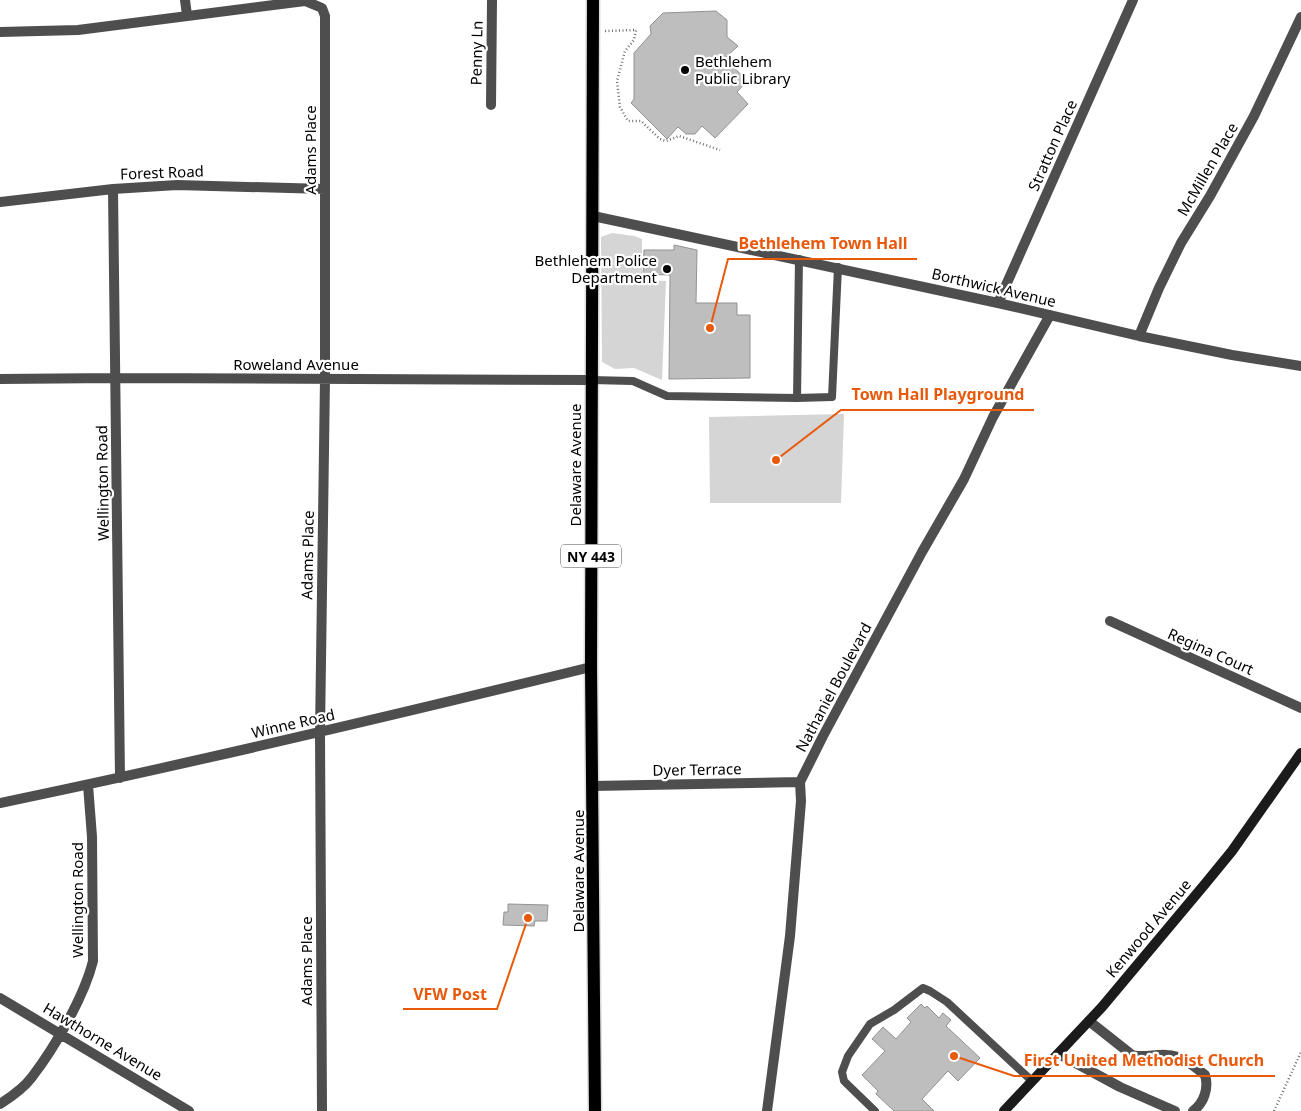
<svg xmlns="http://www.w3.org/2000/svg" width="1301" height="1111" font-family="'Noto Sans',sans-serif">
  <rect width="100%" height="100%" fill="#fff"/>
  <!-- green -->
  <path fill="#d5d5d5" d="M612,233L634,236L642,239V280L666,281L662,380L634,368L615,369L602,362L601,237Z
    M844,414L841,503H710L709,417Z"/>
  <!-- building -->
  <path fill="#bebebe" stroke="#929292" d="M716,11L727,20V37L738,46L725,58L747,81L737,92L748,104L715,138L702,126L695,134H686L678,127L667,139L631,103L634,99V53L651,34L650,26L663,13Z
    M674,245L697,250L696,303H737V315H750V378L669,379L670,275L643,274L644,250H674Z
    M508,904L548,905L547,921H535L534,926L503,925L504,912H508Z
    M921,1004L925,1008L927,1006L939,1018L943,1013L951,1020L946,1026L980,1058L958,1081L948,1071L922,1099L934,1111H894L876,1094L878,1091L862,1075L885,1051L872,1039L883,1027L896,1039L911,1022L907,1018Z"/>
  <g fill="none" stroke-linecap="round" stroke-linejoin="round">
    <!-- primary casing -->
    <g stroke="#dbdbdb" stroke-width="15">
      <path id="primary" d="M593,0L591,667L595,1111"/>
    </g>
    <!-- path -->
    <path stroke="#707070" stroke-width="2.5" stroke-dasharray="1 2.5" stroke-linecap="butt" d="M605,31L636,30L634,40L625,51L617,81L620,107L628,121H641L660,139L666,141L679,136L720,150
      M1274,1111L1301,1052"/>
    <!-- service -->
    <path stroke="#4e4e4e" stroke-width="8" d="M591,380L633,381L667,396L797,398L832,397L838,267
      M797,398L799,259
      M875,1111L844,1081L842,1072L848,1056L870,1024L894,1010L923,988L930,991L947,1002L1032,1081"/>
    <!-- minor -->
    <path stroke="#4e4e4e" stroke-width="10" d="M185,0L187,15
      M0,32L78,30L305,1L322,8L325,16V379L320,732L322,1111
      M491,105L492,0
      M113,189L120,778
      M0,202L113,189L177,185L325,189
      M593,216L998,303L1139,336L1232,355L1301,366
      M998,303L1133,0
      M1139,336L1159,288L1181,243L1210,196L1254,116L1301,17
      M0,379L115,378L591,380
      M1110,621L1301,708
      M593,786L800,782
      M0,803C198,762 395,715 591,667
      M0,998L189,1111
      M1089,1021L1132,1055C1144,1058 1155,1054 1167,1055C1181,1055 1195,1067 1205,1075C1209,1088 1204,1103 1193,1111
      M1059,1054L1120,1087L1175,1111
      M0,1104C11,1097 24,1088 32,1077C55,1047 84,997 93,961L92,837L88,785
      M767,1111L790,936L801,801L800,782L823,736L922,552L964,479L993,417L1050,315"/>
    <!-- secondary -->
    <path stroke="#1b1b1b" stroke-width="10" d="M1004,1111L1102,1007L1205,884L1232,851L1301,753"/>
    <!-- primary -->
    <use href="#primary" stroke="#000" stroke-width="12"/>
  </g>
  <!-- markers -->
  <g fill="#000" stroke="#fff" stroke-width="2">
    <circle cx="685" cy="70" r="5"/>
    <circle cx="667" cy="269" r="5"/>
  </g>
  <g text-anchor="middle" dominant-baseline="central" stroke-width="4.5" stroke-linejoin="round" paint-order="stroke">
    <!-- shield labels -->
    <rect fill="#fff" stroke="#4c4c4c" stroke-width="1" x="561" y="544.5" width="60" height="23" rx="4"/>
    <g font-size="14" font-weight="bold" fill="#000">
      <text x="591" y="556">NY 443</text>
    </g>
    <!-- street labels -->
    <g font-size="15" fill="#000" stroke="#fff">
      <text transform="translate(476 53) rotate(-89)">Penny Ln</text>
      <text transform="translate(1052 145) rotate(-66)">Stratton Place</text>
      <text transform="translate(310 150) rotate(-90)">Adams Place</text>
      <text transform="translate(1207 169) rotate(-60)">McMillen Place</text>
      <text transform="translate(162 172) rotate(-2)">Forest Road</text>
      <text transform="translate(994 287) rotate(13)">Borthwick Avenue</text>
      <text x="296" y="364">Roweland Avenue</text>
      <text transform="translate(575 465) rotate(-90)">Delaware Avenue</text>
      <text transform="translate(102 483) rotate(-91)">Wellington Road</text>
      <text transform="translate(307 555) rotate(-89)">Adams Place</text>
      <text transform="translate(1211 651) rotate(24)">Regina Court</text>
      <text transform="translate(833 687) rotate(-62)">Nathaniel Boulevard</text>
      <text transform="translate(293 723) rotate(-13)">Winne Road</text>
      <text transform="translate(697 769) rotate(-1)">Dyer Terrace</text>
      <text transform="translate(578 871) rotate(-90)">Delaware Avenue</text>
      <text transform="translate(77 900) rotate(-90)">Wellington Road</text>
      <text transform="translate(1148 928) rotate(-50)">Kenwood Avenue</text>
      <text transform="translate(306 961) rotate(-90)">Adams Place</text>
      <text transform="translate(103 1041) rotate(31)">Hawthorne Avenue</text>
    </g>
    <!-- poi labels -->
    <g font-size="15" fill="#000" stroke="#fff" text-anchor="start">
      <text x="695" y="61">Bethlehem<tspan x="695" dy="17">Public Library</tspan></text>
      <text x="657" y="260" text-anchor="end">Bethlehem Police<tspan x="657" dy="17">Department</tspan></text>
    </g>
  </g>
  <!-- callouts -->
  <path fill="none" stroke="#e8590c" stroke-width="2" d="M710 328L728 259H917M776 460L841 410H1034M528 918L497 1009H403M954 1056L1014 1076H1275"/>
  <g fill="#e8590c" stroke="#fff" stroke-width="2">
    <circle cx="710" cy="328" r="5"/>
    <circle cx="776" cy="460" r="5"/>
    <circle cx="528" cy="918" r="5"/>
    <circle cx="954" cy="1056" r="5"/>
  </g>
  <g font-size="16" text-anchor="middle" font-weight="bold" fill="#e8590c" stroke="#fff" stroke-width="4.5" stroke-linejoin="round" paint-order="stroke">
    <text x="823" y="249">Bethlehem Town Hall</text>
    <text x="938" y="400">Town Hall Playground</text>
    <text x="450" y="1000">VFW Post</text>
    <text x="1144" y="1066">First United Methodist Church</text>
  </g>
</svg>
